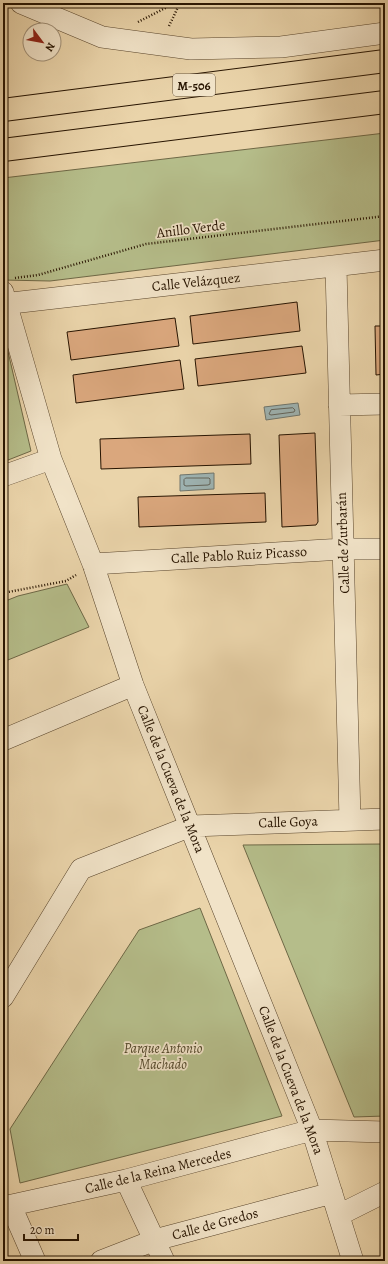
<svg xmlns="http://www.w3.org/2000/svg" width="388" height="1264" font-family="Alegreya,serif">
  <rect width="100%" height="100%" fill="#ead4aa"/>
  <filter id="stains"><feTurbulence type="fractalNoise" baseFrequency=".005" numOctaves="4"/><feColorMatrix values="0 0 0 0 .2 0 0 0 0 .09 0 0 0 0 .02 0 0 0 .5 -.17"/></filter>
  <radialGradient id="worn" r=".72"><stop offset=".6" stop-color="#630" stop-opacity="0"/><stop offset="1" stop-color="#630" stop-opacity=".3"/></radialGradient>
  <!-- green -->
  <path fill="#b5bd8a" stroke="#6e6846" d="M385,133V240L50,281L3,280V178Z
    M3,330L31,451L3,462Z
    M67,584L89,627L3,662V602L18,596Z
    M385,844V1116L354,1117L243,845Z
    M200,908L282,1116L20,1183L10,1129L139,930Z"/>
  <!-- water -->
  <path fill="#9eb5b5" stroke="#6e756d" d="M298,403L300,415L266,420L264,407Z
    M214,473V489L180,491V475Z"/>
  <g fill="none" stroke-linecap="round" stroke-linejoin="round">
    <!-- shore -->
    <path stroke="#62645b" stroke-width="1" d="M293,408L295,410L294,412L271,415L269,414L271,410Z
      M186,478H209L210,479V484L208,485L186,486L184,485V480Z"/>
  </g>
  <!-- building -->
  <path fill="#daa77d" stroke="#271401" d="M297,302L300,331L193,344L190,316Z
    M175,318L179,346L71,360L67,332Z
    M375,326H385V374L376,375Z
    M302,346L306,373L198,386L195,359Z
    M180,360L184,389L76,403L73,375Z
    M315,433L318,522L316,525L282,527L279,435Z
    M250,434L251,464L101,469L100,439Z
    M265,493L266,522L139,527L138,497Z"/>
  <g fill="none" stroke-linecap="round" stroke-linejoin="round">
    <!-- minor casing -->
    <g stroke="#58442b" stroke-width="22">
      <path id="minor" d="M21,3L102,37L191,49L281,47L385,33
        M336,267L350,820
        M3,292L51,459L93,564L133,685L312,1130L353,1261
        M3,304L385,260
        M339,405L385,404
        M3,476L51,459
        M93,564L343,549H385
        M3,740L133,685
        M3,997L81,869L191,826L385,819
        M126,1180L164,1261
        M11,1206L35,1261
        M3,1207L126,1180L312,1130L385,1132
        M339,1215L385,1192
        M101,1261L155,1240L332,1193"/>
    </g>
    <!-- major casing -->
    <g stroke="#271401" stroke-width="24">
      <path id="major" d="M3,110L385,61
        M3,150L385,102"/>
    </g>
    <!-- path -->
    <path stroke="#271401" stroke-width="2.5" stroke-dasharray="1 2" stroke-linecap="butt" d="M138,22L175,3
      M169,26L180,3
      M15,278L38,275L146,244L385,216
      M3,593L66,581L76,575"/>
    <!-- minor -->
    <use href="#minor" stroke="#f1e3c8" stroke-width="21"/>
    <!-- major -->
    <use href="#major" stroke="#ead4aa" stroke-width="22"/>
  </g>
  <g text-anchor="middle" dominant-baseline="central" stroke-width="3.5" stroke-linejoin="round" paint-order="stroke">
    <!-- shield labels -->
    <rect fill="#f1e3c8" stroke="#64523d" stroke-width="1" x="173" y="74" width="42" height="22" rx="3"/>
    <g font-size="13" font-weight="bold" fill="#271401">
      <text x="194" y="85">M-506</text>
    </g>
    <!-- street labels -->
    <g font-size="14" fill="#271401" stroke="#f1e3c8">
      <text transform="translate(191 229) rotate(-7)">Anillo Verde</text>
      <text transform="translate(196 282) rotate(-6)">Calle Velázquez</text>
      <text transform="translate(343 543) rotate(-92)">Calle de Zurbarán</text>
      <text transform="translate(239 555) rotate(-3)">Calle Pablo Ruiz Picasso</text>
      <text transform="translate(171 779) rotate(68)">Calle de la Cueva de la Mora</text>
      <text transform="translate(288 822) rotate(-2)">Calle Goya</text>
      <text transform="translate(291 1080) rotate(69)">Calle de la Cueva de la Mora</text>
      <text transform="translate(158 1171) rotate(-14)">Calle de la Reina Mercedes</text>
      <text transform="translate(215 1224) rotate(-15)">Calle de Gredos</text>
    </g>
    <!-- park labels -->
    <g font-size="14" font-style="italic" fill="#52472a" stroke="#f1e3c8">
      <text x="163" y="1048">Parque Antonio<tspan x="163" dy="16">Machado</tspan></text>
    </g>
  </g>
  <!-- margin -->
  <rect width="388" height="1264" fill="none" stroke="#ead4aa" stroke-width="16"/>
  <rect x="4" y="4" width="380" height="1256" fill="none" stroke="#271401" stroke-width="2"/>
  <rect x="8" y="8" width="372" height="1248" fill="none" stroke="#271401"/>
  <!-- north arrow -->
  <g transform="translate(42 42) rotate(122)"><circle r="19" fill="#f1e3c8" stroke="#a09078"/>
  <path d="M0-3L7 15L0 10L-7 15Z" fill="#8f2418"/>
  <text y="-6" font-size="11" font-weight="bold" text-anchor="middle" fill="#271401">N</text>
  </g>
  <!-- scale -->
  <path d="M24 1234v6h54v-6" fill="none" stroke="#271401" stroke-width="2"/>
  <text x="30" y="1234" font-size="12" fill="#271401" stroke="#f1e3c8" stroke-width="3" paint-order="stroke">20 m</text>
  <rect width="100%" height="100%" filter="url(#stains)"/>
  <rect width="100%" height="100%" fill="url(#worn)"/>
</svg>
